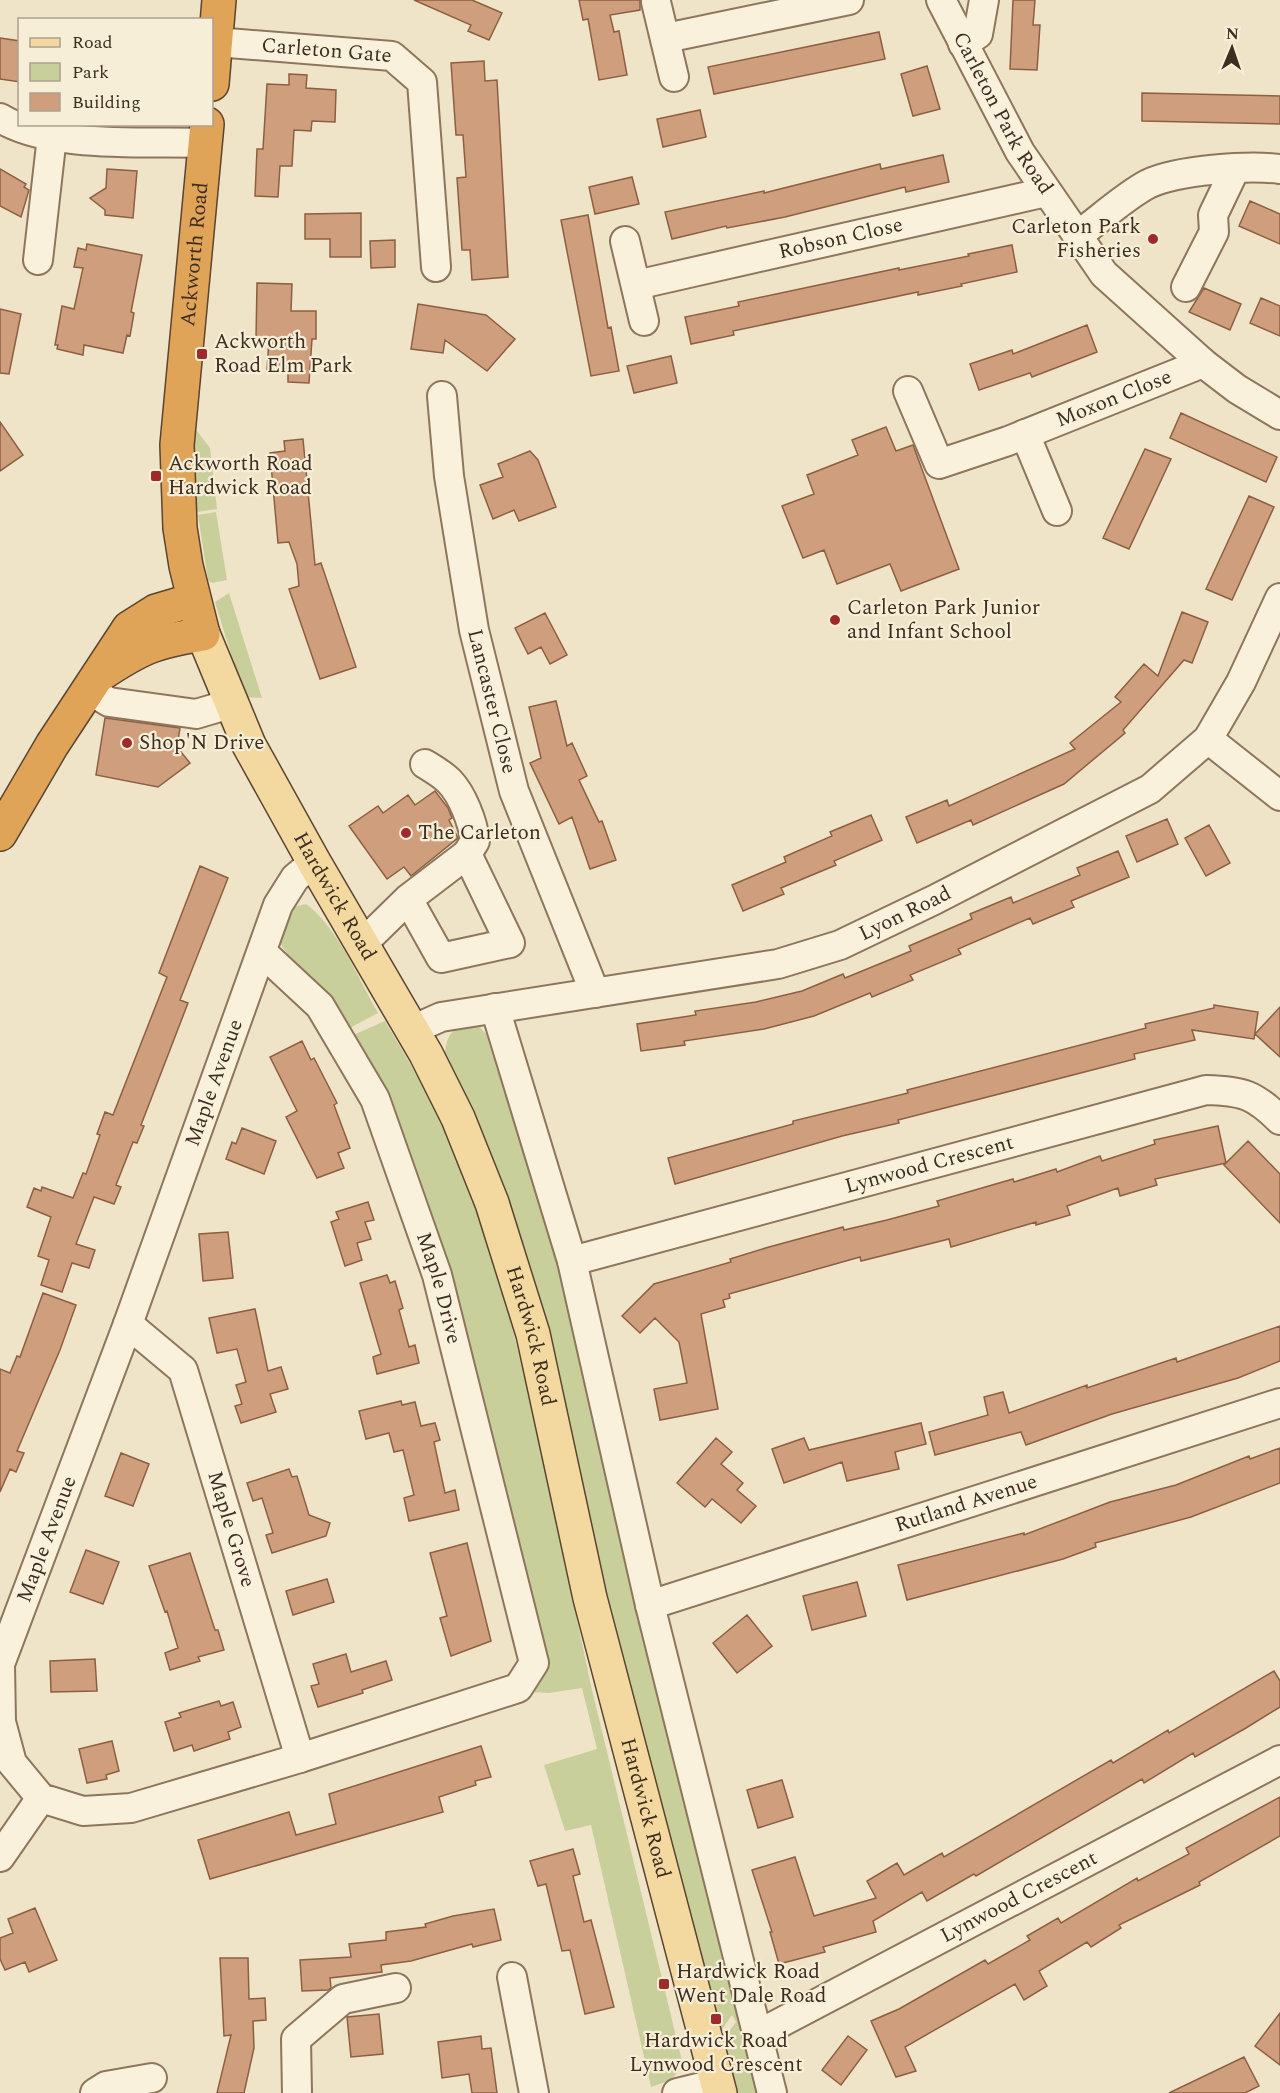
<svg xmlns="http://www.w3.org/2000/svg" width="1280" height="2093" font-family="Spectral,serif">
  <rect width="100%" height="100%" fill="#f0e4c8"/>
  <!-- green -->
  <path fill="#c9cf9b" d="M197,431L210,448L217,509L197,512L191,432Z
    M216,512L227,580L212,583L208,580L198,515Z
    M229,593L262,698L244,697L215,602Z
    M306,904C337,926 359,980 378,1013L344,1031L281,945L277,931L290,908Z
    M385,1021L437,1110L488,1236L526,1381L592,1690L682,2061C677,2080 668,2081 651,2087L591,1825L565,1831L544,1765L597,1749L582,1688L549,1693L530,1692L542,1658L351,1036Z
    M475,1022L486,1034L553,1248L756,2093H729L719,2053L726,2051L724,2038L736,2022L732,2015L720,2032L714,2004L707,2005L544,1333L444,1058C448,1032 450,1029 475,1022Z"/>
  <!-- building -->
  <path fill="#cf9f7d" stroke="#8d5f41" stroke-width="1.5" d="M414,0H472L502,13L489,40L468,31L471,25Z
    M579,0H640V10L610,15L614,32L619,31L627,75L599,80L588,19L583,20Z
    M1013,0H1035L1033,25H1040L1037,70L1010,69Z
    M879,32L885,59L714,94L708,67Z
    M0,38L20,41V82L0,79Z
    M484,61L485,81L497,80L508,277L472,280L470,250H462L457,178L466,177L463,135H456L451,63Z
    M927,66L940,109L913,116L901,74Z
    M289,74L307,75L306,88L336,90L335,122L312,121L311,131L294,130L292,166H280L278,197L255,196L257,149H263L267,84L289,85Z
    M1142,93L1280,96V124L1142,121Z
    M700,110L706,137L663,147L657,119Z
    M943,155L949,182L906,192L905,187L785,217L727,228L726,226L672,239L665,212L764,191V193L880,164L881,169Z
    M0,169L26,184L24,187L29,190L21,217L0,206Z
    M107,169L137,171L133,218L105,215V210L90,198L106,188Z
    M632,177L639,204L595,214L589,187Z
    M1250,201L1280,214V244L1239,226Z
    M361,213V257H330V239H305V214Z
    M588,215L608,328L611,327L619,371L591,376L561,220Z
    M395,240V267L371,268L370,241Z
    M87,244L142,255L131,312L134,313L130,336L127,335L123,353L84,345L83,355L57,349L58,345H55L62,306L74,309L83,268L74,267L78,248L86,250Z
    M1012,245L1017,272L961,284L962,286L918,295V292L733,331L734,335L691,344L685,317L739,306L738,302L899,268V270L969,256L968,254Z
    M257,283L292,284L291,311H316V339H312L309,383L288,382V372L267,371L269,338H256Z
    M1204,288L1241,304L1230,330L1189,312Z
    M1261,298L1280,306V336L1250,323Z
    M418,304L486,315L515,339L487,371L445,340L443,353L411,349Z
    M0,309L21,314L9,374L0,373Z
    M1087,325L1097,352L1032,377L1030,373L979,390L970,364L1012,350L1013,354Z
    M671,356L677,383L634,393L627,366Z
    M1181,413L1277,457L1266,482L1170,438Z
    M0,422L23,455L0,471Z
    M886,427L896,451L913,445L959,569L901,591L890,564L837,584L824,550L803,558L782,506L814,494L807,475L858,455L852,440Z
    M303,439L315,565L321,563L356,667L320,679L289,589L299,586L297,564L289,542L278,543L270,453L285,451L284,441Z
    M1145,449L1171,459L1129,549L1103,538Z
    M530,451L538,460L556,507L519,521L514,510L493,519L480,485L503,477L498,464Z
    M1249,496L1274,507L1232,600L1206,589Z
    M1182,612L1208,622L1192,663L1184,660L1123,730L1125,733L1064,784L973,825L971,820L917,843L906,817L947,800L949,806L1075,749L1070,743L1121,702L1115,697L1144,664L1158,676Z
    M545,613L567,655L550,664L541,647L528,654L515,628Z
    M556,701L567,746L572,743L587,776L579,780L599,822L602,821L616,860L590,869L572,817L559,824L530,763L541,758L529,707Z
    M105,718L180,728L177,747L190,763L158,787L96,775Z
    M435,791L448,808L452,818L449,820L458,838L411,876L404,867L387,879L349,826L378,806L383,813L408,795L415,805Z
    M871,815L882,840L834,861L836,865L781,888L784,894L743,911L732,885L786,862L784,857L832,836L830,832Z
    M1167,819L1178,844L1137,862L1126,836Z
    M1209,825L1230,863L1206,876L1185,838Z
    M1118,851L1129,877L1071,901L1074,907L1033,924L1030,918L958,949L961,954L910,975L913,980L872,997L870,993L814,1016L764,1029L684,1041L685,1045L641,1051L637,1024L696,1015L695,1011L756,1002L802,991L843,974L845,978L911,951L909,946L972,919L970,914L1011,897L1013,903L1080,875L1077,868Z
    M200,866L228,878L180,1000L188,1003L141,1125L144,1126L137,1143L133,1142L116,1185L121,1187L114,1204L94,1197L76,1244L95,1250L89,1268L72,1263L62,1292L41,1285L49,1260L38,1256L51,1217L27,1207L34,1188L41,1191L42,1187L73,1198L83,1173L86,1174L100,1135L97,1134L105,1112L113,1115L167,977L159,973Z
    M1214,1005L1258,1012L1254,1039L1192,1030L1195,1040L1134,1054L1135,1059L898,1120L899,1123L842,1136L675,1184L668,1158L793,1124V1121L908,1093L907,1090L1146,1028L1145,1024L1214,1008Z
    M1280,1007V1057L1255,1034Z
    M302,1041L311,1060L314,1058L337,1103L334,1105L350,1148L338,1153L344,1168L317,1178L286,1117L297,1111L270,1057Z
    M1218,1126L1226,1163L1155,1179L1157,1185L1120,1196L1118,1188L1067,1206L1070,1215L1036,1225V1222L951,1247L949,1239L861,1261L860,1257L729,1294L730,1298L723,1300L725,1307L701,1314L718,1409L660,1420L654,1389L687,1383L679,1342L655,1318L640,1333L622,1316L654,1284L731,1262L730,1259L769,1247L843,1227L844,1230L887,1220L939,1206L937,1201L1013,1179L1014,1182L1056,1169L1057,1172L1100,1156L1102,1161L1155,1144L1154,1140Z
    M242,1128L276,1141L264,1174L226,1159L232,1142L236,1144Z
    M1248,1141L1280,1174V1223L1224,1165Z
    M368,1202L374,1220L365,1222L371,1239L357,1243L362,1260L345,1266L331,1222L339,1219L336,1212Z
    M228,1232L233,1278L203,1281L199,1234Z
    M387,1275L390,1283L395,1281L403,1308L399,1310L409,1347L415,1345L419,1363L377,1374L373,1357L381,1354L360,1283Z
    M43,1293L76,1305L60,1350L17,1451L24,1453L16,1472L10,1469L0,1492V1369L10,1373L17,1356L20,1357Z
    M255,1309L268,1371L281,1367L288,1389L270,1394L276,1412L241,1423L235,1406L242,1404L236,1385L246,1382L237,1349L217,1353L209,1318Z
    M1280,1326V1361L1238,1378L1112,1414L1026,1445L1021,1432L935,1455L929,1432L988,1415L984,1397L1003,1392L1009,1413L1087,1385V1388L1176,1358L1177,1362Z
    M401,1401L402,1405L415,1402L421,1426L435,1423L440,1440L434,1442L445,1493L455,1490L459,1510L409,1521L404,1498L414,1495L403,1450L394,1452L389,1433L366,1439L359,1411Z
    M921,1423L926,1444L895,1452L899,1469L847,1481L842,1462L784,1483L772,1449L804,1438L809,1450Z
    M716,1438L732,1452L721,1464L743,1483L737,1490L756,1506L741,1523L712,1499L705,1507L677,1483Z
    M1280,1448V1483L1191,1517L1095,1543L1096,1547L1063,1559L907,1600L898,1565L1024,1533V1535L1110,1502L1176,1485L1249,1456L1250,1459Z
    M121,1453L149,1464L133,1506L105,1496Z
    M289,1469L292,1477L297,1476L309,1515L330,1523L326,1536L272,1553L266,1535L273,1533L262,1498L253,1501L247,1483Z
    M467,1543L491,1641L451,1656L440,1618L447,1616L430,1553Z
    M86,1550L119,1562L103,1604L70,1592Z
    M190,1553L215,1630H218L224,1650L198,1657L200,1661L170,1670L165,1653L178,1648L167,1611L165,1612L149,1566Z
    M327,1579L334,1602L293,1615L286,1591Z
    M857,1582L866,1616L812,1630L803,1596Z
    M747,1615L772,1646L737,1673L713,1643Z
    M346,1654L351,1672L386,1661L392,1680L362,1690L363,1693L318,1707L311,1686L319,1684L313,1664Z
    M95,1659L97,1691L51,1692L50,1661Z
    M1274,1671L1280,1681V1707L1246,1728L1195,1757L1193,1753L1144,1783L1142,1779L976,1876L974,1874L927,1901L922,1892L873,1921L876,1932L823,1947L825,1952L779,1964L770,1932H772L752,1870L795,1857L814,1916L876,1898L867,1881L897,1863L904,1875L942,1853L944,1857L1111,1760L1113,1763L1168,1730L1169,1733Z
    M219,1701L221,1706L233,1702L241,1727L228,1732L230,1739L194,1751L192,1745L174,1751L165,1722L181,1717L179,1713Z
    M112,1741L119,1771L106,1775L107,1779L87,1783L79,1749Z
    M481,1746L491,1777L475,1781L476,1785L439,1797L443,1812L210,1879L198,1840L289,1812L296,1835L336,1824L329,1794Z
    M782,1780L793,1817L758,1828L747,1790Z
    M1280,1797V1836L1199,1882L1200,1885L1119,1925L1121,1928L1091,1947L1087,1942L1039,1971L1047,1986L1024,2000L1015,1984L905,2047L916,2071L896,2077L871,2021L899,2009L985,1960L988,1964L1030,1940L1027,1936L1058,1918L1061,1923L1137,1878L1138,1881L1189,1854L1186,1848Z
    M573,1849L580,1874L573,1876L584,1922L591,1920L614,2007L585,2014L570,1950L562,1951L546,1884L538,1886L530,1861Z
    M35,1908L57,1960L29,1972L25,1962L5,1970L0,1959V1938L13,1933L8,1919Z
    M494,1909L501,1940L473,1947L472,1944L411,1961L381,1965L382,1972L330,1978L331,1988L328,1990L302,1991L300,1960L351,1957L349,1944L386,1940V1932L426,1927L425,1924L453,1916Z
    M220,1958H248L249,1999L265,1998L266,2020L253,2021L254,2048L244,2093H217L231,2035L224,2036Z
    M1280,2013V2065L1255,2046Z
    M379,2014L383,2054L351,2057L347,2017Z
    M481,2036L482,2049L491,2048L497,2093H472L469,2074L442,2078L438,2042Z
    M848,2036L867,2050L841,2085L822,2070Z
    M1244,2057L1259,2086L1245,2093H1169Z"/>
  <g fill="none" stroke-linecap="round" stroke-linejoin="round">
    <!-- minor casing -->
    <g stroke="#8d765c" stroke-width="32">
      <g id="minor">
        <path id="s1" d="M941,0L1020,152L1104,274L1203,363L1237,389L1280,415"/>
        <path d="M656,2L674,77"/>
        <path d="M666,38L849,0"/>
        <path id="s2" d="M216,42L392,56L422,82L436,267"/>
        <path d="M963,44L978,34L984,0"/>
        <path d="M0,118C51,149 145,141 205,143"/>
        <path d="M1077,236C1099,220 1125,196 1148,184C1177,170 1248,165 1280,169"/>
        <path d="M625,241L644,321"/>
        <path d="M38,260L52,136"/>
        <path id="s3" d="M636,285L1046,192"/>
        <path d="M1186,287L1214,232L1213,215L1235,169"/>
        <path id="s4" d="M908,391L939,464L1008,441L1203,363"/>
        <path id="s5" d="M442,396L449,476L474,630L514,791L595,993"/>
        <path d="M1025,434L1057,511"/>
        <path d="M89,690L109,702L182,712L196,714L230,704"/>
        <path d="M1208,739L1280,796"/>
        <path d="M425,764C433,769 442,774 449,781C462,794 473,822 475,841L467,854"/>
        <path d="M361,945L408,899L467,854L510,943L441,958L408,899"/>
        <path id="s6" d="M262,952L320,1006L375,1099L437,1275L534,1663L518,1688L300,1758L131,1808L83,1811L41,1798L12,1763L1,1722L0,1664L128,1324L278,905L295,878L314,862"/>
        <path d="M495,1008L572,1261L650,1605L772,2093"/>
        <path id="s7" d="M412,1030L441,1017L778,964L840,945L934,900L1150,789L1208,739L1241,682L1280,598"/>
        <path id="s8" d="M572,1261L1206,1090C1242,1091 1254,1094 1280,1120"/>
        <path id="s9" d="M128,1324L183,1370L300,1758"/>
        <path id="s10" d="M650,1605L1280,1403"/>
        <path d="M0,1857L41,1798"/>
        <path d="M512,1977L534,2093"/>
        <path id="s11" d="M757,2035L1280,1760"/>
        <path d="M95,2093L106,2086L152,2078"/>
        <path d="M297,2093L296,2039L343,1999L396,1988"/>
        <path d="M677,2093L718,2083"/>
      </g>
    </g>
    <!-- major casing -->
    <g stroke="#5b4430" stroke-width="36">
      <g id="major">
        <path id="s12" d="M203,634L249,745L314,862L426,1054L458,1118L492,1203L533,1334L590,1598L720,2093"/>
      </g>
    </g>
    <!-- highway casing -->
    <g stroke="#5b4430" stroke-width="36">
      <g id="highway">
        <path d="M212,84L219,0"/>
        <path id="s13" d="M101,674C142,647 154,642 203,634L186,566L180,528L177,445L207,124"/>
        <path d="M0,834L52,745L129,628L156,611L193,600"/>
      </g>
    </g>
    <!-- minor -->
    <use href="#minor" stroke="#faf1dc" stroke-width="28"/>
    <!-- major -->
    <use href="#major" stroke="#f3d9a0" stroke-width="33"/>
    <!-- highway -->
    <use href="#highway" stroke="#e0a458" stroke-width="33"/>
  </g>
  <!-- markers -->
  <g fill="#9e2a2b" stroke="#f7eed8" stroke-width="2">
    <circle cx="1153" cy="239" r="6"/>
    <rect x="196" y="348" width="12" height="12" rx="3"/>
    <rect x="150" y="470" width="12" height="12" rx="3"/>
    <circle cx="835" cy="620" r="6"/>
    <circle cx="127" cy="743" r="6"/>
    <circle cx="406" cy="833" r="6"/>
    <rect x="658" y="1978" width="12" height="12" rx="3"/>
    <rect x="710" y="2013" width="12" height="12" rx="3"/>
  </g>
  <g text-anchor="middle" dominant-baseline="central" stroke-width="4.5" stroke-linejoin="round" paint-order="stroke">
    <!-- street labels -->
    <g font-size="21" fill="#3d2e20" stroke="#f7eed8">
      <text stroke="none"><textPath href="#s2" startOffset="111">Carleton Gate</textPath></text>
      <text stroke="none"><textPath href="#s1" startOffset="129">Carleton Park Road</textPath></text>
      <text stroke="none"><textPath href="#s3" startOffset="210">Robson Close</textPath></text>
      <text stroke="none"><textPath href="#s13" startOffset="494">Ackworth Road</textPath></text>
      <text stroke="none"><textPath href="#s4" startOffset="266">Moxon Close</textPath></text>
      <text stroke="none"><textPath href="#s5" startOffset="310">Lancaster Close</textPath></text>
      <text stroke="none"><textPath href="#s12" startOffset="294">Hardwick Road</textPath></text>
      <text stroke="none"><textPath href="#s7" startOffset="510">Lyon Road</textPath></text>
      <text stroke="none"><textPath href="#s6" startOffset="2066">Maple Avenue</textPath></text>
      <text stroke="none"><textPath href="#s8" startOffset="370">Lynwood Crescent</textPath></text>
      <text stroke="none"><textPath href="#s6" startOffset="387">Maple Drive</textPath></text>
      <text stroke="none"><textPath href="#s12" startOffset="778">Hardwick Road</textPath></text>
      <text stroke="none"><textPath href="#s10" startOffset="332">Rutland Avenue</textPath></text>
      <text stroke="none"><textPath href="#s9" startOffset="238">Maple Grove</textPath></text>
      <text stroke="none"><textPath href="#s6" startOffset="1580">Maple Avenue</textPath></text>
      <text stroke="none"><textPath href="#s12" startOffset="1264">Hardwick Road</textPath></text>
      <text stroke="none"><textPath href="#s11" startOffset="296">Lynwood Crescent</textPath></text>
    </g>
    <!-- poi labels -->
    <g font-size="21" fill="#3d2e20" stroke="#f7eed8" text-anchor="start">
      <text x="1141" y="227" text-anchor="end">Carleton Park<tspan x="1141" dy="24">Fisheries</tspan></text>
      <text x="214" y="342">Ackworth<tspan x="214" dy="24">Road Elm Park</tspan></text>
      <text x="168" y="464">Ackworth Road<tspan x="168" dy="24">Hardwick Road</tspan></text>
      <text x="847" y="608">Carleton Park Junior<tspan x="847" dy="24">and Infant School</tspan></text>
      <text x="139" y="743">Shop'N Drive</text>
      <text x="418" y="833">The Carleton</text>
      <text x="676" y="1972">Hardwick Road<tspan x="676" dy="24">Went Dale Road</tspan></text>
      <text x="716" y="2041" text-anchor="middle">Hardwick Road<tspan x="716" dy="24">Lynwood Crescent</tspan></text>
    </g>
  </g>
  <!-- legend -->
  <rect x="18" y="18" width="195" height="108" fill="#f7eed8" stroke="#ada18e" stroke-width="1.5"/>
  <rect x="30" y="38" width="30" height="9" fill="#f3d9a0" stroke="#ada18e" stroke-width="1.5"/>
  <text x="72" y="48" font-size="18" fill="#3d2e20">Road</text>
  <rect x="30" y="63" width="30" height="18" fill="#c9cf9b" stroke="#ada18e" stroke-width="1.5"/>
  <text x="72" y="78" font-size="18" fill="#3d2e20">Park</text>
  <rect x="30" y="93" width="30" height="18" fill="#cf9f7d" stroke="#ada18e" stroke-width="1.5"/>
  <text x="72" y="108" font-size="18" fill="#3d2e20">Building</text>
  <!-- north arrow -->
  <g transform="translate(1232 48) rotate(2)" stroke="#f7eed8" stroke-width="4.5" paint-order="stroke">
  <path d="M0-4.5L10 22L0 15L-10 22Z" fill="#3d2e20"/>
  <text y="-9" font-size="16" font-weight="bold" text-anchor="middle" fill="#3d2e20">N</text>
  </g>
</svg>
